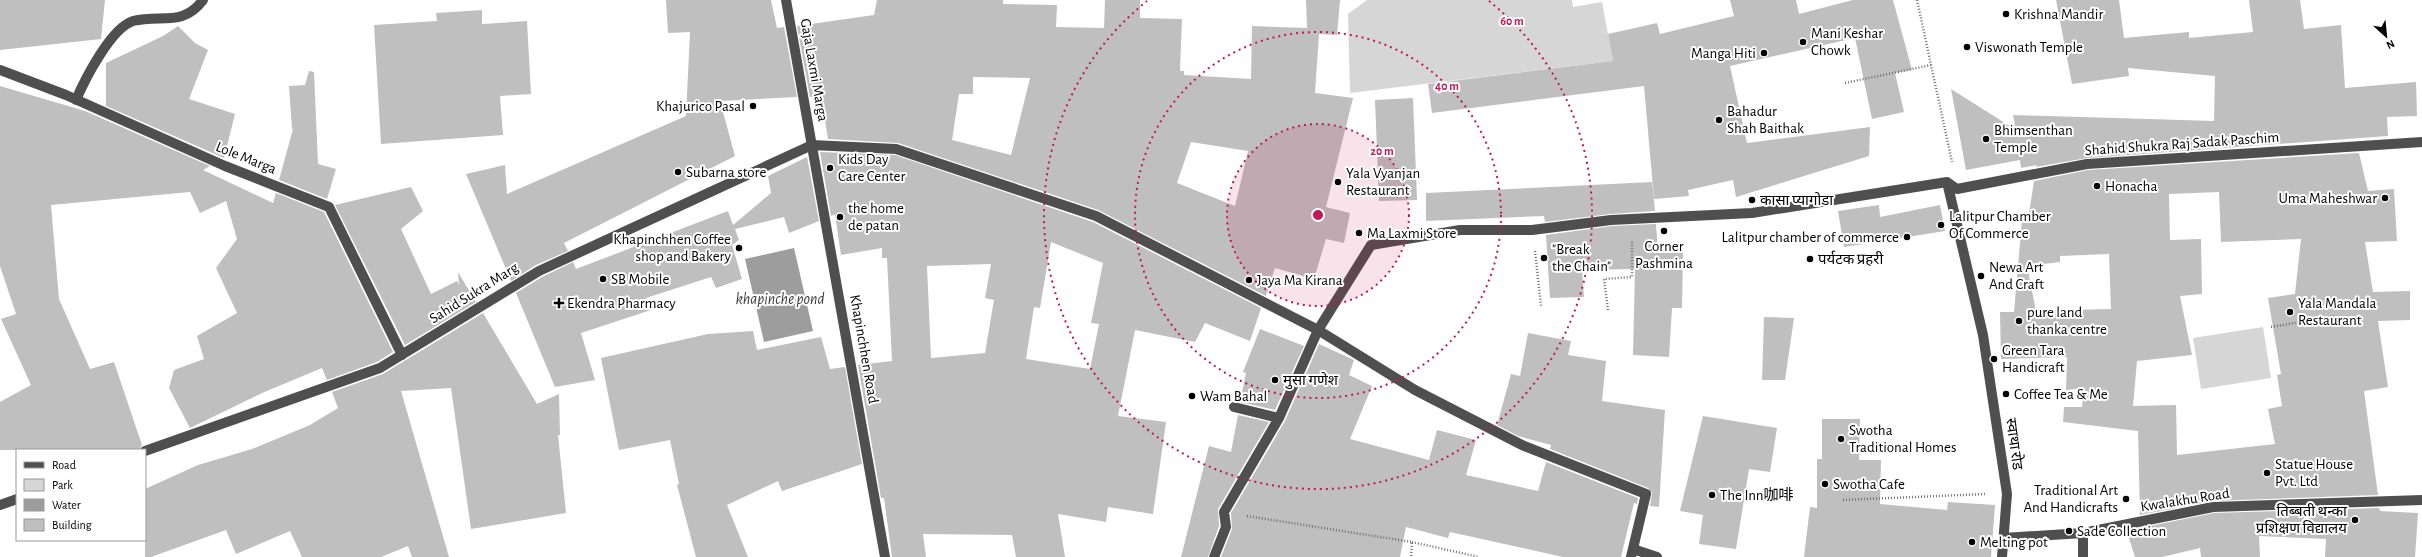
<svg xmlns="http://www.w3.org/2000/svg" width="2422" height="557" font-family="'Alegreya Sans','Noto Sans SC','Noto Sans Devanagari',sans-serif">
  <rect width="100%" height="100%" fill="#fff"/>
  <!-- green -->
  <path fill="#d6d6d6" d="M1367,0H1572L1573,7L1602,2L1613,61L1350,93L1348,14Z
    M2263,327L2271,378L2201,389L2193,338Z"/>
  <!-- water -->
  <path fill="#9d9d9d" d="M794,248L813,331L764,342L745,259Z"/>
  <!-- building -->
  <path fill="#bfbfbf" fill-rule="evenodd" d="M0,0H105L101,39L0,50Z
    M666,0H771L777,28L784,27L797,97L720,101L735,156L564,243L568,251L536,265L511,281L466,174L505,165L507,194L686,116L690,32L668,33Z
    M877,0H1003V4L1057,5L1056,27L1104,28L1105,0H1140V18L1182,19L1180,71H1184V75L1251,79L1252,26L1307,28L1306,0H1340L1337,35L1319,34L1315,93L1353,98L1326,207L1350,213L1344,243L1326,239L1314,279L1275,268L1266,296L1098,210L898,143L828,139L821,96L810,97L797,26L874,15ZM973,77L1030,78L1011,155L952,140L959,94H973ZM1191,142L1248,151L1235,206L1177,183Z
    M1730,0H1796L1799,14L1853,0H1893L1912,70L1895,73L1904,112L1872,119L1855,38L1730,66L1747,143L1870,127L1869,156L1736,197L1733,180L1688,190L1689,196L1654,199L1644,86L1432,113L1428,84L1613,61L1608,34L1657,23L1660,34L1734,16Z
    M2056,0H2119L2124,38L2189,32V38L2253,32L2249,0H2300L2304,29L2341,25L2345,88L2416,82L2417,116L2387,117L2388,136L2087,158L2036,167L2037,165L2021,168L2020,160L1966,170L1951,89L2016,130L2013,115L2214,121L2215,76L2128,68L2129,76L2072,84Z
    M482,10V24L527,21L531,94L500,96L503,135L381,144L374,25L437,21L436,13Z
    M178,26L195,43L208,50L189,99L235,114L224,158L106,106V63L163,36Z
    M309,71L314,72L318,164L336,169L327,199L279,180L293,129H292L289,86L305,85Z
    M0,86L85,111L210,166L203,170L273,203L276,193L324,212L393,352L377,362L327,380L322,368L262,393L190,428L169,388L174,370L204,359L197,336L237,313L216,268L237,239L226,201L200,213L190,192L51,205L59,299L90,369L114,362L142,445L139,450H0V402L31,385L1,319L16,314L0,266Z
    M1413,98L1417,200L1379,201L1375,100Z
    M820,152L895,155L1093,222L1261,308L1250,341L1205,323L1195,342L1135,330L1118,416L1166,422L1153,514L1108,507L1106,522L1058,514L1065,557H1016L1012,535L923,534L926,557H892L884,498H881L858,365L892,361L887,258H882V248L841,255L835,214L831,216ZM1051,242L1103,263L1091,323L1099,324L1090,369L1026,359L1034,307L1040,308ZM991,264L985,298L994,300L985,353L931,358L927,266Z
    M2359,153L2368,191L2394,189L2397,241L2365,242L2373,292L2410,291V320L2378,321L2388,387L2364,391L2378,495L2213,501L2140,515L2138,431L2063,422L2064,407H2082L2084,388L2066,390L2067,357L2001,359L2000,312H2014L2022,220H2028L2034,181L2088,170ZM2219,192L2221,242L2301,239L2295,294L2268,298L2281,374L2277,375L2282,406L2268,409L2275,444L2177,455L2176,405L2133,406L2137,361L2192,355L2180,296L2202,294L2201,239L2170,240L2169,194ZM2109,254L2111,309L2036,311L2027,266L2060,262V256Z
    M807,157L819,221L789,233L784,217L735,229L739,240L732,245L742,279L716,288L711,277L646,298L654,309L581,333L595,380L555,387L516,293L542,277L573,262L576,269L728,211L733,225L771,193L768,176Z
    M1652,182L1655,211L1610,214L1545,222L1544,216L1426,221V193Z
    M411,187L423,211L401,229L431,294L457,281L459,285L458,272L476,302L405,345L335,205Z
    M1879,205L1880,217L1940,205L1945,231L1844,247L1838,211Z
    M1656,224L1658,253H1683L1682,308H1672L1669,357L1633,355L1635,269L1582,270L1584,297L1550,298L1546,235L1612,226Z
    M483,313L537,404L559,394L560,435H558L566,513L471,529L451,388L401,391L449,557H412L408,546L381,557H302L290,531L236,554L226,530L151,557H145V489L198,465L252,449L310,425L338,408L332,392L383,374Z
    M1764,317L1794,318L1785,380H1762Z
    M1260,329L1304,346L1275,410L1240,402L1246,373L1243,372Z
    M753,331L757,350L821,337L830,369L845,367L862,464L782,491L778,481L727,505L748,557H696L677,485L679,484L670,440L619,450L601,358L708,334Z
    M1528,333L1571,341L1568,355L1606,361L1602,401L1665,410L1659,507L1650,506L1652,493L1648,488L1550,449L1551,445L1518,436L1497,425L1511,374L1520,376Z
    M1319,344L1354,360L1349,375L1372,386L1350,439L1429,460L1437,430L1476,440L1466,475L1538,491L1546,462L1638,498L1637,504L1634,503L1621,557H1563L1450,532L1448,538L1406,527L1400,557H1221L1232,529L1231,513L1285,421Z
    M1238,415L1269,422L1218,509L1219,526L1208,557H1181L1209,446L1231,452Z
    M1703,416L1777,428L1770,472L1749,469L1736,549L1699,544L1703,515L1680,511Z
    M1822,419H1860L1859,460H1881L1880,504L1947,510L1948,502L1995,505L1991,557H1804L1810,507L1817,508V459H1822Z
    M2379,508L2380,511L2418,513L2415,557H2325L2326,539L2259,536L2260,557H2201L2200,548L2162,557H2135L2127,532L2140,531V528L2214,513Z"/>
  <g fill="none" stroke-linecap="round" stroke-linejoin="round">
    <!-- path -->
    <path stroke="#717171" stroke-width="2.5" stroke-dasharray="1 2" stroke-linecap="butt" d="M1917,0L1952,162
      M1845,83L1931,65
      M1535,251L1541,306
      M1608,310L1604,279L1632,277V240
      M2271,327L2336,316
      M1843,500L1986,494
      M1247,516L1412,542L1411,557
      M1412,542L1479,557"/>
    <!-- minor -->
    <path stroke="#4f4f4f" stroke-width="10" d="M786,0L885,557
      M0,70L66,95L225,166L329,207L402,355
      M76,100C85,79 111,28 133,21C161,14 183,27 203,0
      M1947,182L1957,189L2087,164L2422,142
      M1947,182L1983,335L2007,494L2002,557
      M1234,407L1279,418
      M145,451L380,368L539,271L812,145L896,149L1096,216L1318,330L1415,390L1522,445L1646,494L1631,557
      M0,505L17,499
      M2003,538L2083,533L2213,507L2422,500
      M1633,549L1657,557
      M1214,557L1226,527L1224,512L1279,418L1318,330L1371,245L1460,230H1532L1611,220L1752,213L1947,182
      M2083,557V533"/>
  </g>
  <!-- distance rings -->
  <circle cx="1318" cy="215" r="91" fill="#c2185b" fill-opacity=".12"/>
  <g fill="none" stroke="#c2185b" stroke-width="2" stroke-dasharray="2 4">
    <circle cx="1318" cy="215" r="91"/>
    <circle cx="1318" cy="215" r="183"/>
    <path d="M1489 1A274 274 0 1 1 1147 1"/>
  </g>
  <!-- markers -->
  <g fill="#000" stroke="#fff" stroke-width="1.5">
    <circle cx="2006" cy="14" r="4"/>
    <circle cx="1803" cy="42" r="4"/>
    <circle cx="1967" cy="47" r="4"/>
    <circle cx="1764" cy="53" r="4"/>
    <circle cx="753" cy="106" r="4"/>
    <circle cx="1719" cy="120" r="4"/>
    <circle cx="1986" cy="139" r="4"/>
    <circle cx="830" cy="168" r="4"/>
    <circle cx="678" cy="172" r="4"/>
    <circle cx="1338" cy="182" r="4"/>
    <circle cx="2097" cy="186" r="4"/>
    <circle cx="2385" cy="198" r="4"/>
    <circle cx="1752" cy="200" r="4"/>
    <circle cx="840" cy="217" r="4"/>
    <circle cx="1941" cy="225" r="4"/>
    <circle cx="1664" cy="231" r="4"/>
    <circle cx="1359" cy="233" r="4"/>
    <circle cx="1907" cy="237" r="4"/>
    <circle cx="739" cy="248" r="4"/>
    <circle cx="1544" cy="258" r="4"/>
    <circle cx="1810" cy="259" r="4"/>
    <circle cx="1981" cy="276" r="4"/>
    <circle cx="603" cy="279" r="4"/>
    <circle cx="1249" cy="280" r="4"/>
    <path d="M557 297h4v4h4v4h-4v4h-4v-4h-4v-4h4z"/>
    <circle cx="2290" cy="312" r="4"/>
    <circle cx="2019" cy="321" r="4"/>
    <circle cx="1994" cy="359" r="4"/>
    <circle cx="1275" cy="380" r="4"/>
    <circle cx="2006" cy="394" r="4"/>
    <circle cx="1192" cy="396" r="4"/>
    <circle cx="1841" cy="439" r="4"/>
    <circle cx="2267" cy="473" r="4"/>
    <circle cx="1825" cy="484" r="4"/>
    <circle cx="1712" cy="495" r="4"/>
    <circle cx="2126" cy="499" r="4"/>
    <circle cx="2355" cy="520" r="4"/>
    <circle cx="2069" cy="531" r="4"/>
    <circle cx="1972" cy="542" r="4"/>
  </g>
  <g text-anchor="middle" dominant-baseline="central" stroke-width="4" stroke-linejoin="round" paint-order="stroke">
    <!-- poi labels -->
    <g font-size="15" fill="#000" stroke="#fff" text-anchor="start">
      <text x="2014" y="14">Krishna Mandir</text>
      <text x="1811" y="33">Mani Keshar<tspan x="1811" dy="17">Chowk</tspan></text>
      <text x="1975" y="47">Viswonath Temple</text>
      <text x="1756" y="53" text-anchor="end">Manga Hiti</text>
      <text x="745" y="106" text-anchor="end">Khajurico Pasal</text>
      <text x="1727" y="111">Bahadur<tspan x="1727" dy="17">Shah Baithak</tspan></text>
      <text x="1994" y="130">Bhimsenthan<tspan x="1994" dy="17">Temple</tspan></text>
      <text x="838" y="159">Kids Day<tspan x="838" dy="17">Care Center</tspan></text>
      <text x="686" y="172">Subarna store</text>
      <text x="1346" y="173">Yala Vyanjan<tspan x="1346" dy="17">Restaurant</tspan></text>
      <text x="2105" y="186">Honacha</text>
      <text x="2377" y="198" text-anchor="end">Uma Maheshwar</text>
      <text x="1760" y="200">कासा प्यागोडा</text>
      <text x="848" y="208">the home<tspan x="848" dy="17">de patan</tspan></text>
      <text x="1949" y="216">Lalitpur Chamber<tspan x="1949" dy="17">Of Commerce</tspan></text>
      <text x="1367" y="233">Ma Laxmi Store</text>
      <text x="1899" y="237" text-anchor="end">Lalitpur chamber of commerce</text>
      <text x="731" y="239" text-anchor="end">Khapinchhen Coffee<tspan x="731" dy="17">shop and Bakery</tspan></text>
      <text x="1664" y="246" text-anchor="middle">Corner<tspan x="1664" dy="17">Pashmina</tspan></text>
      <text x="1552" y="249">"Break<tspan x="1552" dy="17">the Chain"</tspan></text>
      <text x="1818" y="259">पर्यटक प्रहरी</text>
      <text x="1989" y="267">Newa Art<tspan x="1989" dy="17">And Craft</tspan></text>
      <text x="611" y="279">SB Mobile</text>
      <text x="1257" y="280">Jaya Ma Kirana</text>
      <text x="567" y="303">Ekendra Pharmacy</text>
      <text x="2298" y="303">Yala Mandala<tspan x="2298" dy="17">Restaurant</tspan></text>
      <text x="2027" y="312">pure land<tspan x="2027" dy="17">thanka centre</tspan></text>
      <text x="2002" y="350">Green Tara<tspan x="2002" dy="17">Handicraft</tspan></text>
      <text x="1283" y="380">मुसा गणेश</text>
      <text x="2014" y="394">Coffee Tea &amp; Me</text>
      <text x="1200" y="396">Wam Bahal</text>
      <text x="1849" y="430">Swotha<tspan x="1849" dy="17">Traditional Homes</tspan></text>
      <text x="2275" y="464">Statue House<tspan x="2275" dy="17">Pvt. Ltd</tspan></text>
      <text x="1833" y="484">Swotha Cafe</text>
      <text x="2118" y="490" text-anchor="end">Traditional Art<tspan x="2118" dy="17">And Handicrafts</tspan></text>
      <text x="1720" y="495">The Inn咖啡</text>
      <text x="2347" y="511" text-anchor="end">तिब्बती थन्का<tspan x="2347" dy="17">प्रशिक्षण विद्यालय</tspan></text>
      <text x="2077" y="531">Sade Collection</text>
      <text x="1980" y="542">Melting pot</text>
    </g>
    <!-- street labels -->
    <g font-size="15" fill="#000" stroke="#fff">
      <text transform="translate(814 70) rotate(80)">Gaja Laxmi Marga</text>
      <text transform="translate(2182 144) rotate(-4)">Shahid Shukra Raj Sadak Paschim</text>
      <text transform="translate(246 158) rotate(22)">Lole Marga</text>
      <text transform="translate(474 293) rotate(-32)">Sahid Sukra Marg</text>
      <text transform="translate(864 349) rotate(80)">Khapinchhen Road</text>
      <text transform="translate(2014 444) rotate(82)">स्वाथा रोड</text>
      <text transform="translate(2185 500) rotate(-9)">Kwalakhu Road</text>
    </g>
    <!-- water labels -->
    <g font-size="16" font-style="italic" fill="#3e3e3e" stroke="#fff">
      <text x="780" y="299">khapinche pond</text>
    </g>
  </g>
  <circle cx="1318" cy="215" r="6" fill="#c2185b" stroke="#fff" stroke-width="2"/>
  <g font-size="12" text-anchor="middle" font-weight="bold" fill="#c2185b" stroke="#fff" stroke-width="4" stroke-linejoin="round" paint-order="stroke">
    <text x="1512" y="25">60 m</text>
    <text x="1447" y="90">40 m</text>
    <text x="1382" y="155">20 m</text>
  </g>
  <!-- legend -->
  <rect x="16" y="449" width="130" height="92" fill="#ffffff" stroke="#999999"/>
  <rect x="24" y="462" width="20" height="6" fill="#4f4f4f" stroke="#999999"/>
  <text x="52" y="469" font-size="12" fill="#000000">Road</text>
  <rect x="24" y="479" width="20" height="12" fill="#d6d6d6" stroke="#999999"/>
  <text x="52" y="489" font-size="12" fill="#000000">Park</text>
  <rect x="24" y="499" width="20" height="12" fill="#9d9d9d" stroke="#999999"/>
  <text x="52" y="509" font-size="12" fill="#000000">Water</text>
  <rect x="24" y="519" width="20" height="12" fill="#bfbfbf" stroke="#999999"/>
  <text x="52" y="529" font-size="12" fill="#000000">Building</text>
  <!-- north arrow -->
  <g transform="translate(2386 36) rotate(153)" stroke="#ffffff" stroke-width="3" paint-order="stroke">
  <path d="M0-3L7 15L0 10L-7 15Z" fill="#000000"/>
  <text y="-6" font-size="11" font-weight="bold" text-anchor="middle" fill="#000000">N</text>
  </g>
</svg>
